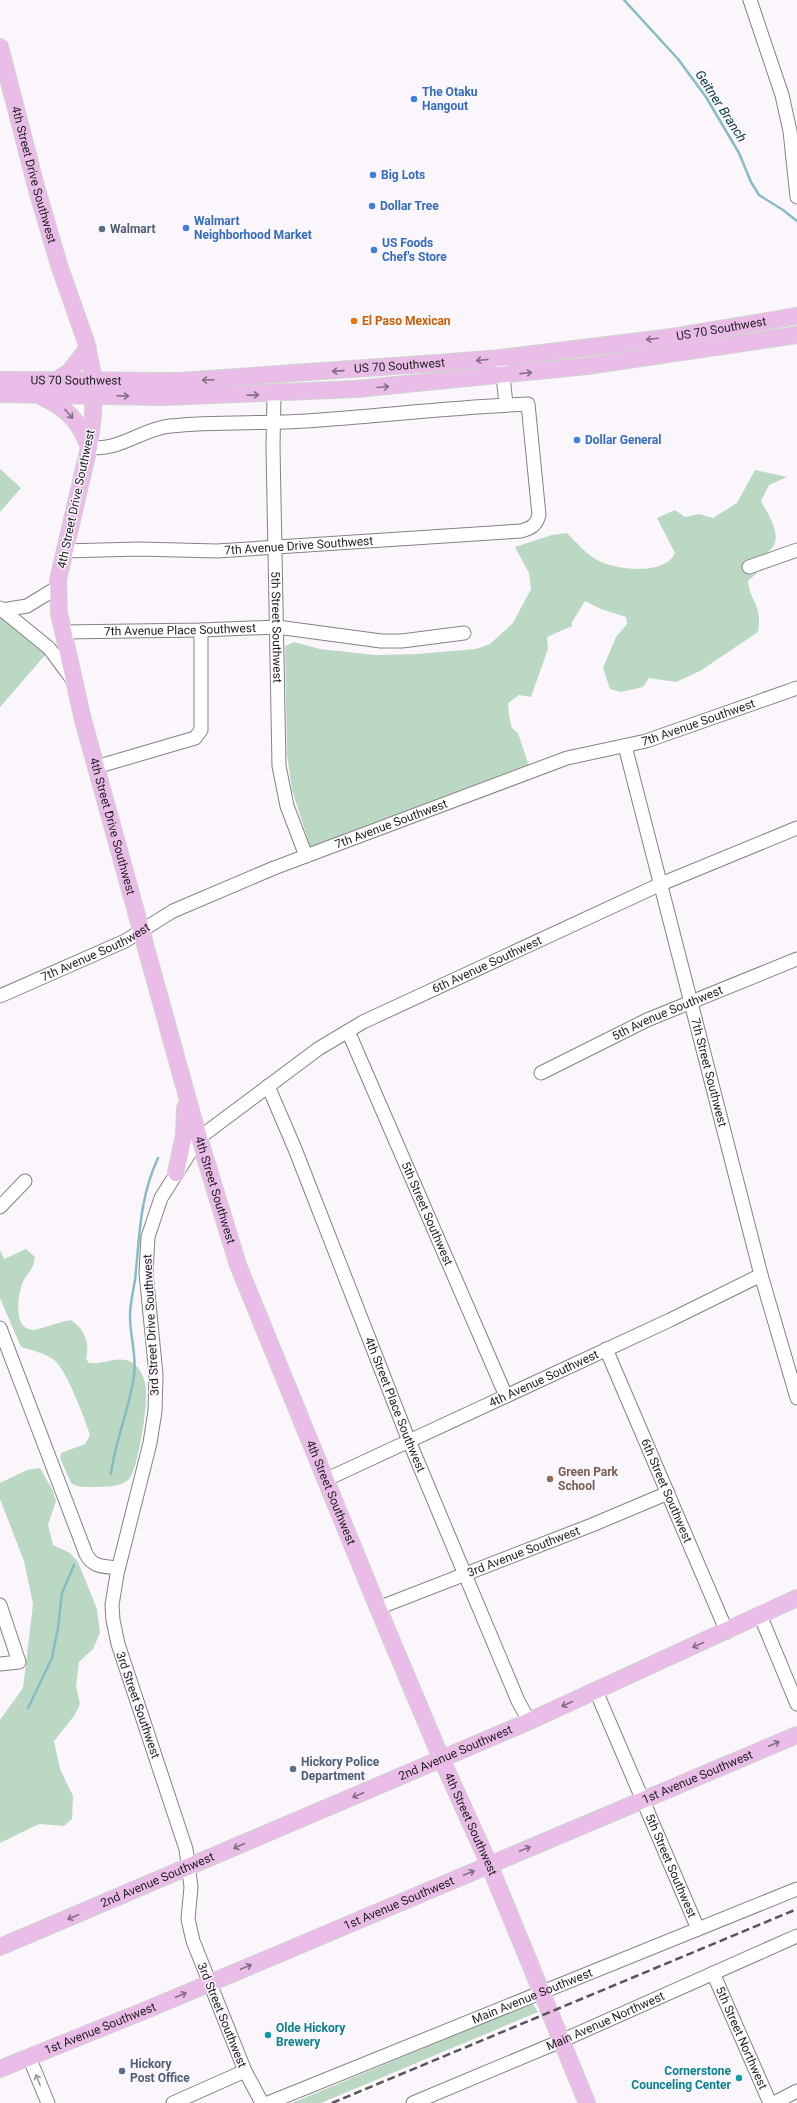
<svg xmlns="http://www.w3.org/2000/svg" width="797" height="2103" font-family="Roboto,sans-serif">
  <rect width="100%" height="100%" fill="#faf6fb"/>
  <!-- green -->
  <path fill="#bbd8c4" d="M0,469L21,488L0,512Z
    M755,470L787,477L769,485L761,501C767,513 783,535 772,548C767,555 749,564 741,570L757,573L748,581C750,603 763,604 758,632L700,671L676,682L649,678L643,687L621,692L610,689L603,668L616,637L627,624L626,617L601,609L585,601L572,622V626L547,637L548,649L531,697L519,695L508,703L509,716L512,728L518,733L529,766L311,849L292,790L287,754L285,646L294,642L320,649L375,655L417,654L476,649L490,644L513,623L531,589L529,573L515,547L552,535L567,533C577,543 585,553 597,560C615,570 665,576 675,553L657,518L675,510L685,517L699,514L713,518L737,503Z
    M0,616L47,653L0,707Z
    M26,1249L35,1257C33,1272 27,1272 22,1284C18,1296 13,1328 32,1330C40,1330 61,1321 71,1320C85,1330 90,1342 86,1359L89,1363C103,1365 117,1355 131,1362C141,1367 145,1379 146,1390C148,1403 138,1470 129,1479C121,1487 108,1486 97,1487C89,1487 78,1488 71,1483L60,1458L61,1453L85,1444L90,1435C84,1417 67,1370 53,1359C44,1353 31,1350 21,1347L0,1298V1250L4,1259Z
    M40,1468L53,1491L56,1501L48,1525L53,1545L70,1553L78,1562L97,1609L100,1633L93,1649L79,1662L76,1686L80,1704L74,1716L54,1741L60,1769L73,1796L72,1819L64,1826L39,1824L0,1843V1720L23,1688L33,1604L24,1561L0,1499V1483L27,1470Z
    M532,2003L538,2012L321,2103H292Z"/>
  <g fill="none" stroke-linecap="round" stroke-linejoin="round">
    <!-- stream -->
    <path stroke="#88bbc5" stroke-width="2.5" d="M624,0L678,59L706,97L739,153L751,182L759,195L783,210L797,221
      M111,1474C115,1441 129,1410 134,1376C137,1356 130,1337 130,1316C130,1304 133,1292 135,1280C140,1236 139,1199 158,1158
      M28,1708L52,1658L58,1628L62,1593L74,1565"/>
    <!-- minor casing -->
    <g stroke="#858286" stroke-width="15">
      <g id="minor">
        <path d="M750,0L782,95L790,131L797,197"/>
        <path d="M502,365L506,405"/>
        <path id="s1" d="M274,394L273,447L279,766L287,806L306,856"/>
        <path id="s2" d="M64,551L139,549L217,551L521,531C531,528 536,526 539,515L528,404C454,407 380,416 306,421C261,424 215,421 170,426C141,429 119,452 89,447"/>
        <path d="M749,567L797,550"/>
        <path d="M0,608L49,648L72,679"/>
        <path d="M2,610L27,606L58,587"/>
        <path id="s3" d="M63,632L201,630L277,627L381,641H402L464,633"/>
        <path id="s4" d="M625,746L761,1275L797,1398"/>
        <path d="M96,767L195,738L201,730V630"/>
        <path id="s5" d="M0,996L125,941L173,911L274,868L567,758L646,741L797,688"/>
        <path id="s6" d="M348,1031L506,1396"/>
        <path id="s7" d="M541,1073L647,1020L797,959"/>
        <path id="s8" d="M268,1086L295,1149L409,1441L518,1701L529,1721"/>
        <path d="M0,1207L25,1181"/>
        <path d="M0,1328L86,1554C93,1568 105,1566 118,1568"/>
        <path id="s9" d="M606,1349L727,1632"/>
        <path id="s10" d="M325,1480L670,1320L761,1275"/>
        <path d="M0,1605L19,1662L0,1664"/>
        <path id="s11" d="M378,1608L592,1525L668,1493"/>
        <path d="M760,1615L797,1704"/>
        <path id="s12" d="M596,1691L698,1929"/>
        <path id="s13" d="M713,1973L770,2103"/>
        <path d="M29,2057L48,2103"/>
        <path d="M173,2103L245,2071"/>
        <path id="s14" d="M262,2103L245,2071L193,1941L188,1919L191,1887L186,1849L118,1644L113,1620L112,1605L117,1574L150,1443L155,1411L156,1375L146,1273L148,1237L161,1198L199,1138L318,1049L363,1022L661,884L797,828"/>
        <path id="s15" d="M268,2103L797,1889"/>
        <path id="s16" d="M413,2103L561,2041L797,1936"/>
        <path d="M774,2103L797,2091"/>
      </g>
    </g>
    <!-- major casing -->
    <g stroke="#d2d2d2" stroke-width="18">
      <g id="major">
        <path id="s17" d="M0,47L37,190L59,265L86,342L94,380L93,416L89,447L58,580L59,613L83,720L193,1118L238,1265L378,1608L441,1758L489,1864L587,2103"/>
        <path id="s18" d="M0,380L180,381L438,363L501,358L672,337L797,316"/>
        <path d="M57,380L69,372L88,348"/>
        <path d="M0,394L162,397L356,389L587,366L797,335"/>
        <path d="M42,397C67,408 79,421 89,447"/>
        <path d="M176,1173L184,1135L185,1108"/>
        <path id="s19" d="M0,1947L523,1724L797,1598"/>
        <path id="s20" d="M0,2069L151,2008L797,1735"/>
      </g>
    </g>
    <!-- minor -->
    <use href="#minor" stroke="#fff" stroke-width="13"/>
    <!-- major -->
    <use href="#major" stroke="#e9bde8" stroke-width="16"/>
    <!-- rail -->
    <path stroke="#575558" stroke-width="2.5" stroke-dasharray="8 4" stroke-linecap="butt" d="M332,2103L797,1909"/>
  </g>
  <!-- one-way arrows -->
  <defs><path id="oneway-shaft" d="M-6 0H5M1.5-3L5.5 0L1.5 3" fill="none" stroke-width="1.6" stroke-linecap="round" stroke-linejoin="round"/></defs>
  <g stroke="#846e84">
    <use href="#oneway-shaft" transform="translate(652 339) rotate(173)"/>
    <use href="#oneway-shaft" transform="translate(482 360) rotate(175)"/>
    <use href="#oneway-shaft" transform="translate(338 371) rotate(176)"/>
    <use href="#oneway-shaft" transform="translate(526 373) rotate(-6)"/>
    <use href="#oneway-shaft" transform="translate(208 380) rotate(178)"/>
    <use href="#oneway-shaft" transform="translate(383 387) rotate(-5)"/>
    <use href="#oneway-shaft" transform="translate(253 395) rotate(-2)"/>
    <use href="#oneway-shaft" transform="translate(123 396) rotate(2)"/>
    <use href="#oneway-shaft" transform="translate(69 414) rotate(49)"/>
    <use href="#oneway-shaft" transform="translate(698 1645) rotate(156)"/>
    <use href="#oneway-shaft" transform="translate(567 1704) rotate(156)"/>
    <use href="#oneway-shaft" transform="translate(774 1744) rotate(-23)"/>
    <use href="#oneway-shaft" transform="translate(358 1795) rotate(157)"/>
    <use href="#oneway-shaft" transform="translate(239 1846) rotate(156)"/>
    <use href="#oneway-shaft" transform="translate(525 1849) rotate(-23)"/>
    <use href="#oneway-shaft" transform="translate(469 1873) rotate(-23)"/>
    <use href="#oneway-shaft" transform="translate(73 1917) rotate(157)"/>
    <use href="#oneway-shaft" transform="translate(246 1967) rotate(-23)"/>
    <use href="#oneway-shaft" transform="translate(181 1995) rotate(-23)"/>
  </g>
  <use stroke="#9a9a9b" href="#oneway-shaft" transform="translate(38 2080) rotate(-112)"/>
  <!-- markers -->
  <g fill="#3f7fe0" stroke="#faf6fb" stroke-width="1.5">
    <circle cx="414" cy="99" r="4"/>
    <circle cx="373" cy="175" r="4"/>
    <circle cx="372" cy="206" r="4"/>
    <circle cx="186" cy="228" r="4"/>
    <circle cx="374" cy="250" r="4"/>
    <circle cx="577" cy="440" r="4"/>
  </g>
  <g fill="#5c6f8a" stroke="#faf6fb" stroke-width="1.5">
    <circle cx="102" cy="229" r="4"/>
    <circle cx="293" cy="1769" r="4"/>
    <circle cx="122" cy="2071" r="4"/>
  </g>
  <circle fill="#e8710a" stroke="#faf6fb" stroke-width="1.5" cx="354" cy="321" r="4"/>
  <circle fill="#8d6e63" stroke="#faf6fb" stroke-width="1.5" cx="550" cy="1479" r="4"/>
  <g fill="#0f9aa8" stroke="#faf6fb" stroke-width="1.5">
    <circle cx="268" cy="2035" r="4"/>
    <circle cx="739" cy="2078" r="4"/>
  </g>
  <g text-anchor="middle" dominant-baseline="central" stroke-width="3" stroke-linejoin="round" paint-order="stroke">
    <!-- shop labels -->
    <g font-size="12" font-weight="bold" fill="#366cbe" stroke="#faf6fb" text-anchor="start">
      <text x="422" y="92">The Otaku<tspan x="422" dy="14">Hangout</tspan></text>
      <text x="381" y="175">Big Lots</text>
      <text x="380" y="206">Dollar Tree</text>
      <text x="194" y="221">Walmart<tspan x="194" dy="14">Neighborhood Market</tspan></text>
      <text x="382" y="243">US Foods<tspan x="382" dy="14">Chef's Store</tspan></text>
      <text x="585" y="440">Dollar General</text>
    </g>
    <!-- street labels -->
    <g font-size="12" fill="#1f1e20" stroke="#faf6fb">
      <text stroke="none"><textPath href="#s17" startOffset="132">4th Street Drive Southwest</textPath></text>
      <text stroke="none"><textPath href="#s18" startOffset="724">US 70 Southwest</textPath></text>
      <text stroke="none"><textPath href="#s18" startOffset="400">US 70 Southwest</textPath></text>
      <text stroke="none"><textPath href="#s18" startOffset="76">US 70 Southwest</textPath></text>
      <text transform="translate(76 499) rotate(-78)">4th Street Drive Southwest</text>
      <text stroke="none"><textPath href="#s2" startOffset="235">7th Avenue Drive Southwest</textPath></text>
      <text stroke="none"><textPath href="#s1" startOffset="233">5th Street Southwest</textPath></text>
      <text stroke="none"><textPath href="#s3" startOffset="117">7th Avenue Place Southwest</textPath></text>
      <text stroke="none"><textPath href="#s5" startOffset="752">7th Avenue Southwest</textPath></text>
      <text stroke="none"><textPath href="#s5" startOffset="428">7th Avenue Southwest</textPath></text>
      <text stroke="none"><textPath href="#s17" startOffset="803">4th Street Drive Southwest</textPath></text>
      <text stroke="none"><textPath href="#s5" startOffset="105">7th Avenue Southwest</textPath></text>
      <text stroke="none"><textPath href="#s14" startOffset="1348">6th Avenue Southwest</textPath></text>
      <text stroke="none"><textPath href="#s7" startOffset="140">5th Avenue Southwest</textPath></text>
      <text stroke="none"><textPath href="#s4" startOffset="337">7th Street Southwest</textPath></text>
      <text stroke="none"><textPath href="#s17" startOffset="1181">4th Street Southwest</textPath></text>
      <text stroke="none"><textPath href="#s6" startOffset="199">5th Street Southwest</textPath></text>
      <text transform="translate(151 1325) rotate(-93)">3rd Street Drive Southwest</text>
      <text stroke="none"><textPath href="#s10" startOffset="241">4th Avenue Southwest</textPath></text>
      <text stroke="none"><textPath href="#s8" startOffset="343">4th Street Place Southwest</textPath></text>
      <text stroke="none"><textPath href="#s9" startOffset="154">6th Street Southwest</textPath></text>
      <text stroke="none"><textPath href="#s17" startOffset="1505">4th Street Southwest</textPath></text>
      <text stroke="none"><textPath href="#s11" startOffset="156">3rd Avenue Southwest</textPath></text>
      <text transform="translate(138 1705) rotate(71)">3rd Street Southwest</text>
      <text stroke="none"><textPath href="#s19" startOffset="495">2nd Avenue Southwest</textPath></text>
      <text stroke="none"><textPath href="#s20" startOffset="756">1st Avenue Southwest</textPath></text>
      <text stroke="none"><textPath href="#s17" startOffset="1865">4th Street Southwest</textPath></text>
      <text stroke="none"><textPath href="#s12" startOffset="190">5th Street Southwest</textPath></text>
      <text stroke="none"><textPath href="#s19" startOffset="171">2nd Avenue Southwest</textPath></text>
      <text stroke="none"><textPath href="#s20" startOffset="432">1st Avenue Southwest</textPath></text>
      <text stroke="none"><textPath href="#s15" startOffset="285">Main Avenue Southwest</textPath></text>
      <text transform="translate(222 2015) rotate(68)">3rd Street Southwest</text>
      <text stroke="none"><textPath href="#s16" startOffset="209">Main Avenue Northwest</textPath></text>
      <text stroke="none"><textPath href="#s20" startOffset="108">1st Avenue Southwest</textPath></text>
      <text stroke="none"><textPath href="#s13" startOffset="71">5th Street Northwest</textPath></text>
    </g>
    <!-- service labels -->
    <g font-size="12" font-weight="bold" fill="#4e5e75" stroke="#faf6fb" text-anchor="start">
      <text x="110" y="229">Walmart</text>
      <text x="301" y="1762">Hickory Police<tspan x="301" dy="14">Department</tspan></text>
      <text x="130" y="2064">Hickory<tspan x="130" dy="14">Post Office</tspan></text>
    </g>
    <!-- food labels -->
    <g font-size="12" font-weight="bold" fill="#c56008" stroke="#faf6fb" text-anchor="start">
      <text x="362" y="321">El Paso Mexican</text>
    </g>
    <!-- education labels -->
    <g font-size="12" font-weight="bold" fill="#785e54" stroke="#faf6fb" text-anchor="start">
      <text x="558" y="1472">Green Park<tspan x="558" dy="14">School</tspan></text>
    </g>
    <!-- culture labels -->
    <g font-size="12" font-weight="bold" fill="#0d838f" stroke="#faf6fb" text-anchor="start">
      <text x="276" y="2028">Olde Hickory<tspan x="276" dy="14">Brewery</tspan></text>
      <text x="731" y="2071" text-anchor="end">Cornerstone<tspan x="731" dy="14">Counceling Center</tspan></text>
    </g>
    <!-- water labels -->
    <g font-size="13" font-style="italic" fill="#063941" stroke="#faf6fb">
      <text transform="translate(721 106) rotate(57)">Geitner Branch</text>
    </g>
  </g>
</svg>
